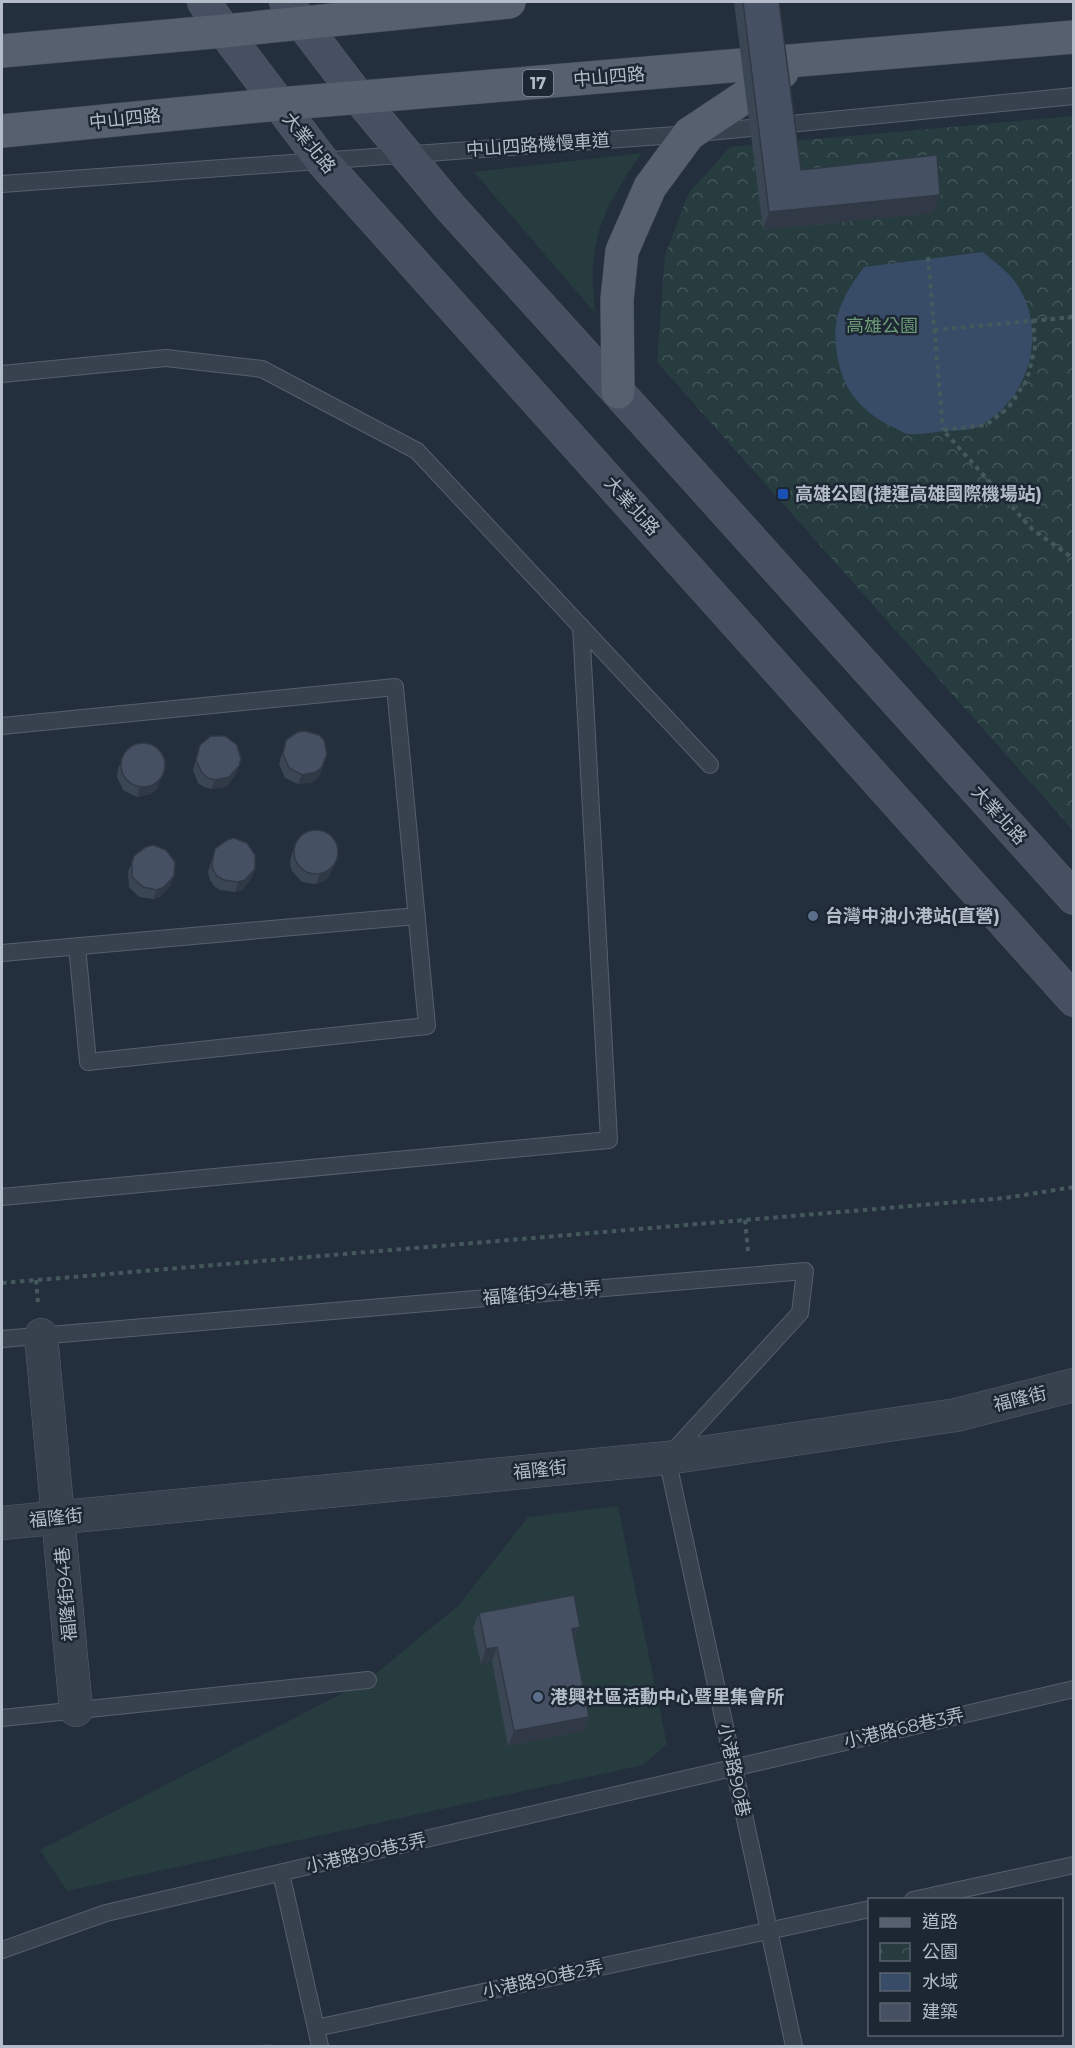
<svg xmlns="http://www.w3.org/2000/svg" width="1075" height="2048" font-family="Montserrat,'Noto Sans TC',sans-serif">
  <defs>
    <pattern id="park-crowns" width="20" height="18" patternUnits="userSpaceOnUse" patternTransform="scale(1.5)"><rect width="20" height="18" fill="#263c3f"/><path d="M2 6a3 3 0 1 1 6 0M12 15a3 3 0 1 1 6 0" fill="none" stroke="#435659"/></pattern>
  </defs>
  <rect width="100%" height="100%" fill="#242f3e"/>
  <!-- grass -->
  <path fill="#263c3f" d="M642,153C617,188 595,222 593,267C592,282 594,298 595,313L474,172Z
    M618,1506L667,1744L643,1765L67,1891L40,1850L368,1680L459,1605L528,1517Z"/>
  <!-- park -->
  <path fill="url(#park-crowns)" d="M1073,116V830L657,362L665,256L688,194L730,147Z"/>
  <!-- water -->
  <path fill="#394c67" d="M983,252C993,261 1008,271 1016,283C1049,331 1030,401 977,427C969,431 955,430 946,431C934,432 921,435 909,434C905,434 901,431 897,429C871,418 847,397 840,368C829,325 838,302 864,267Z"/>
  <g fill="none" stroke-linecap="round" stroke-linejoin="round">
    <!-- lane casing -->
    <g stroke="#565f6c" stroke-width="18">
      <path id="lane" d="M2,184L689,134L1074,96
        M2,374L166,358L262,369L417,451L710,765
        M2,726L395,687L427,1026L88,1062L77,946
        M2,953L417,916
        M2,1197L609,1140L581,626
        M2,1339L805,1271L800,1313L667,1458L794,2046
        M2,1718L368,1680
        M281,1873L320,2046
        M913,1900L1074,1865
        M2,1950L106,1913L1074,1689
        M316,2028L870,1909"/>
    </g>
    <!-- street casing -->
    <g stroke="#565f6c" stroke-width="34">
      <path id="street" d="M41,1335L76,1710
        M2,1523L667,1458L956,1415L1074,1385"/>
    </g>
    <!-- secondary casing -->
    <g stroke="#565f6c" stroke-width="34">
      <path id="secondary" d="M204,2L224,31L323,162L1074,1000
        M286,2L359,98L450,207L618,392L1074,898"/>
    </g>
    <!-- primary casing -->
    <g stroke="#414a57" stroke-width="34">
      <path id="primary" d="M2,51L224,31L509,2
        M2,131L279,104L1074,37
        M618,392L617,300L622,251L650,187L689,134L782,72"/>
    </g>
    <!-- path -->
    <path stroke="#44595c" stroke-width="4" stroke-dasharray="4.5 4.5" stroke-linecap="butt" d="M928,257L943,430
      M1033,319L1035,348L1027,380L1008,408L986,425L943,430L1032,529L1074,559
      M934,330L1074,317
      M745,1220L748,1251
      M36,1280L38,1302
      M2,1283L1005,1198L1074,1187"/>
    <!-- lane -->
    <use href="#lane" stroke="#38414e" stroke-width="16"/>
    <!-- street -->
    <use href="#street" stroke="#38414e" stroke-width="33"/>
    <!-- secondary -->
    <use href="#secondary" stroke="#465061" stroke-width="33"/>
    <!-- primary -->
    <use href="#primary" stroke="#56606e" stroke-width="33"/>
  </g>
  <!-- wall -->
  <path fill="#3b4654" d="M734,2H779L801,170L934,213L763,230Z
    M286,740L319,777L313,782L298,784L285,778L279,764Z
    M200,745L239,766L235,776L226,787L211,789L204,787L198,783L193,770Z
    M122,759L165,766L157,789L151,794L137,797L123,790L117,777L118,769Z
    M294,847L335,863L329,876L324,881L316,884L302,882L292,871L290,864L291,857Z
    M215,849L255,869L251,879L242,890L235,892L220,890L214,886L210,880L208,872Z
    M132,862L174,876L170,886L160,897L153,899L139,897L129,887L128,872Z
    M479,1613L574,1641L589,1717L584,1731L508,1746L492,1661L481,1664L473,1628Z"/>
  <!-- shaded-wall -->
  <path fill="#303945" d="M940,195L934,213L763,230L769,212Z
    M324,764L319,777L313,782L298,784L302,775Z
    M239,766L235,776L226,787L211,789L215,780Z
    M160,779L157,789L151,794L137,797L140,787Z
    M339,853L329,876L324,881L316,884L320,874Z
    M255,869L251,879L242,890L235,892L238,882Z
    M174,876L170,886L160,897L153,899L157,890Z
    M580,1627L574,1641L572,1629Z
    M497,1647L492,1661L481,1664L486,1649Z
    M589,1717L584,1731L508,1746L514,1731Z"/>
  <!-- building -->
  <path fill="#455162" stroke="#303945" stroke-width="1.5" d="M743,2H779L801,170L937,155L940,195L769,212Z
    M305,731L319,735L324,740L327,754L322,767L316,772L302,775L289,768L283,754L286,740L298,732Z
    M211,736H225L237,745L241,759L239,766L229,777L215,780L208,778L202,773L196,760L200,745Z
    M121 765a22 22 0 1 1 44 0a22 22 0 1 1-44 0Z
    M294 852a22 22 0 1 1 44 0a22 22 0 1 1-44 0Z
    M234,838L247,843L255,855V869L245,880L238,882L224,880L217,876L213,870L212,863L215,849L227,840Z
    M153,845L166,850L175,862L174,876L164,887L157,890L143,887L132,877V862L134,856L146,847Z
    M574,1595L580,1627L572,1629L589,1717L514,1731L497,1647L486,1649L479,1613Z
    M271,2044L272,2046H259Z"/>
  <!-- markers -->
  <rect fill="#1a4fb4" stroke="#1d2633" stroke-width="2" x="777" y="488" width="12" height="12" rx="3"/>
  <g fill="#5c6f8a" stroke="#1d2633" stroke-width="2">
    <circle cx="813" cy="916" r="6"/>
    <circle cx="538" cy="1697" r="6"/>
  </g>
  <g text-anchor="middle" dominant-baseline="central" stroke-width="5" stroke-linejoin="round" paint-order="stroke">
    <!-- shield labels -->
    <rect fill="#1d2633" stroke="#878f9c" stroke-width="1.5" x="523" y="70" width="30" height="26" rx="4.5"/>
    <g font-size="16" font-weight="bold" fill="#b4bcc9">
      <text x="538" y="83">17</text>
    </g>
    <!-- street labels -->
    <g font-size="18" fill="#b4bcc9" stroke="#1d2633">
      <text transform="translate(609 77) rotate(-5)">中山四路</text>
      <text transform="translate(125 119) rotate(-6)">中山四路</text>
      <text transform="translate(309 143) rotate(51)">大業北路</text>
      <text transform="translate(538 145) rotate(-4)">中山四路機慢車道</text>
      <text transform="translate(632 506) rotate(48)">大業北路</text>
      <text transform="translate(999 815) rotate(48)">大業北路</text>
      <text transform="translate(542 1293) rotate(-5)">福隆街94巷1弄</text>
      <text transform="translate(1020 1399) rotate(-14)">福隆街</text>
      <text transform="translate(540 1470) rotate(-6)">福隆街</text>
      <text transform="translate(56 1518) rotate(-6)">福隆街</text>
      <text transform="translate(66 1594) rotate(-95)">福隆街94巷</text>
      <text transform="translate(904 1728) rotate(-13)">小港路68巷3弄</text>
      <text transform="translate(734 1770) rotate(78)">小港路90巷</text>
      <text transform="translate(366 1853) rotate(-13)">小港路90巷3弄</text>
      <text transform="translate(543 1979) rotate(-12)">小港路90巷2弄</text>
    </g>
    <!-- park labels -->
    <g font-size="18" fill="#6b9a76" stroke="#1d2633">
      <text x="882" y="326">高雄公園</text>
    </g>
    <!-- poi labels -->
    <g font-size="18" font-weight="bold" fill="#b4bcc9" stroke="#1d2633" text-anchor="start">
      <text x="795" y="494">高雄公園(捷運高雄國際機場站)</text>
      <text x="825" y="916">台灣中油小港站(直營)</text>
      <text x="550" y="1697">港興社區活動中心暨里集會所</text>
    </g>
  </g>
  <!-- border -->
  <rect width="1075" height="2048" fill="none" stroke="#b4bcc9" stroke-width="6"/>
  <!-- legend -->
  <rect x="868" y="1898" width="195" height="138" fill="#1d2633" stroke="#59626f" stroke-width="1.5"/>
  <rect x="880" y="1918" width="30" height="9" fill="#56606e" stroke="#59626f" stroke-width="1.5"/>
  <text x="922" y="1928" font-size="18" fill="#b4bcc9">道路</text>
  <rect x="880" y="1943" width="30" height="18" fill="url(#park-crowns)" stroke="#59626f" stroke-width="1.5"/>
  <text x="922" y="1958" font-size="18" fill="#b4bcc9">公園</text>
  <rect x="880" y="1973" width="30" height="18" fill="#394c67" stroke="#59626f" stroke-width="1.5"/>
  <text x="922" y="1988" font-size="18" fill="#b4bcc9">水域</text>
  <rect x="880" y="2003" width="30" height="18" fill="#455162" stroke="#59626f" stroke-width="1.5"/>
  <text x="922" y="2018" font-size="18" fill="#b4bcc9">建築</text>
</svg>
